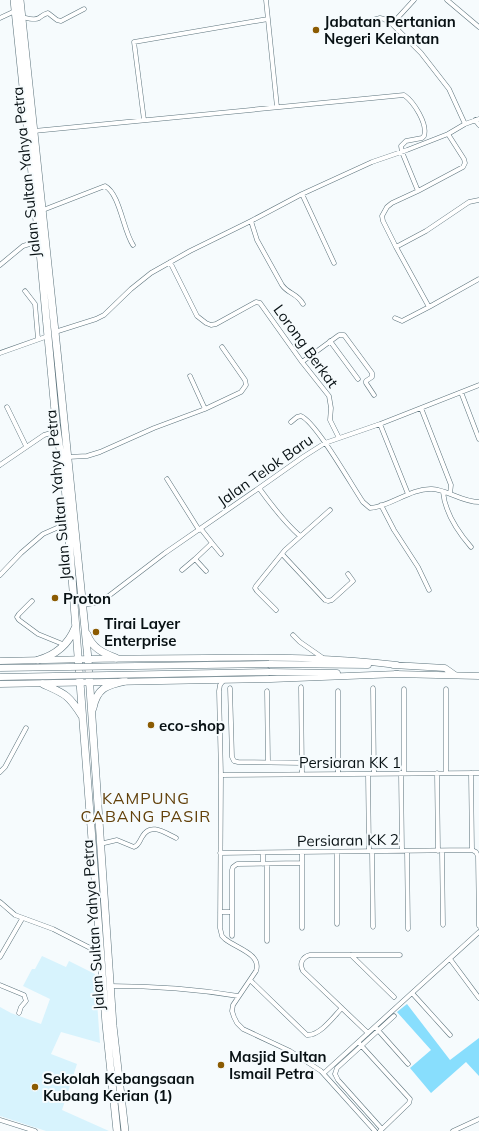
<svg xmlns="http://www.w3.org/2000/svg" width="479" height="1131" font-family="Mulish,sans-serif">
  <rect width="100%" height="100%" fill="#f6fbfd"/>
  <!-- built -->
  <path fill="#d7f3fd" d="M42,956L66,967L69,961L95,974L100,1043L61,1032L51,1054L77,1064L62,1110L109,1131H46L0,1116V1007L11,1013L41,1024L50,999L23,986L32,969H35Z"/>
  <!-- green -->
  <path fill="#88defd" d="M407,1004L450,1060L479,1038V1076L466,1062L431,1093L410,1068L431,1050L397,1012Z"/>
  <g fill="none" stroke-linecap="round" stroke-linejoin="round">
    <!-- minor casing -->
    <g stroke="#5c737c" stroke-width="5">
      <path id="minor" d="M266,0L277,107
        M447,0L479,27
        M22,17C27,18 34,21 39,18C43,15 44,14 48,13L57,20L61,21L84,9
        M0,18L15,11
        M369,21L380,18L384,19L392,24L421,53L449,89L465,124
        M392,24L414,0
        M144,120L134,42L268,19
        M475,120L479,125
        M34,131L404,95C414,102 428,124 424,136L422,138L406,141L401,146L402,152L418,191
        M302,194L334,263
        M43,210L105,186C120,194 123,230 133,245
        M251,221L257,240L282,285C288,294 297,293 303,304
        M396,247L426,231L469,202L479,200
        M170,262L197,316L206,323L211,325L216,324L256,302L260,303L302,362L329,396L331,408L330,420L339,438
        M0,265L23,246L39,241
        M25,291L35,304L38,339
        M429,307L479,279
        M395,318L402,321L429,307L396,247L383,221L382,216L387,207L392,203L418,191L463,167L465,163L464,159L448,134
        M55,332L96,319L104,315L131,289L151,273L190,251L251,221L302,194L372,162L407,150L448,134L465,124L479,119
        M330,341L358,379
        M0,353L48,336
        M302,362L339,335H344L372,373V377L366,381V383L374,395
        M190,376L205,409
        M461,392L479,439
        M7,407L26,446
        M421,408L451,485L450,494
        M291,422L297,417L301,416C316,422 352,486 363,502L370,508C390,507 410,488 432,489C448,490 462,502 479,502
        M380,424L408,494
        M68,457L87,456L100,452L154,428L205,409L241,392L246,385L245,380L222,347
        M0,465L44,435L58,431
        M167,479L199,530
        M259,488C272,506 284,522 300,536
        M443,492C445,512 458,532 471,547
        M381,505L394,530L418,567L429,590
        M201,529L212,543L195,559L206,571
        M212,543L221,554
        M282,554L325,600L328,601L332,600L353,581L348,574
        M182,570L195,559
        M0,575L21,553L43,534L68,523
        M32,601L19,614L17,617L19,620L38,634L65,645
        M82,605L95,603L106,598L165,553L259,488L303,457L325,443L380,424L479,385
        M276,610L257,591L255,588L256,586L285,550L330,510
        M293,635L300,642L323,658
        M224,680L220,685L219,691L221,775L220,928L222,936L225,939C236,948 262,954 256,971L233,1005L232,1011L234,1017L237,1023L243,1029L290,1051L321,1071L375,1131
        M301,687L302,774
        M230,688L232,757L234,761L238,762L302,763
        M373,688L374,774
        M404,689V773
        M267,691L268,762
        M338,691V774
        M0,772L5,767L26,728
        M401,773L402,851
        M437,773L438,851
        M446,773V689
        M471,773L472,850
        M368,774L369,851
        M221,775L479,773
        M100,844L117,840L134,847C139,845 139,842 142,837C150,822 164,832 176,838
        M372,851L373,927
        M407,851L408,929
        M442,851L443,925
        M302,852V928
        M337,852V924
        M220,853L472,850L476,852L478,856L479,926
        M263,853V864
        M267,864V941
        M0,902L15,915L53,929L100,953
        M220,912H232
        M232,936V870L233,867L237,864L302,863
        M351,955L394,997
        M0,957L22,919
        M450,959L479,998
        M250,980L307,1035C320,1036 334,1016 342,1008
        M0,985L24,995L26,1001L21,1007L19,1013
        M110,986C153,986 196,989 238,996
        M412,993L450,1035
        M376,1028L408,1064
        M368,1033L303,971C299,964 302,957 310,955H400
        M358,1042L410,1099L409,1103L380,1131
        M324,1073L479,932
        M335,1074L337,1068L394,1016
        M335,1074L338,1080L382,1129
        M0,1120L35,1131
        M453,1131L479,1119"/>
    </g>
    <!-- primary casing -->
    <g stroke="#5c737c" stroke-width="7">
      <path id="primary" d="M0,661C69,659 137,658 206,658C270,657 334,657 397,665
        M269,664L368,665
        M393,665L445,668L455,675
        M270,672L337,673
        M395,674L479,676
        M0,684L271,679L398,674"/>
    </g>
    <!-- trunk casing -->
    <g stroke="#5c737c" stroke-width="8">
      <path id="trunk" d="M14,0L39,241L56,422L65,485L106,1024L117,1131
        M20,0L58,360L88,659L113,1026L125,1131
        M87,634C92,648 103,653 116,658
        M38,660C56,655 68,645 75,628
        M43,684C65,694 68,694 82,716
        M93,708C97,688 107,685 125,681"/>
    </g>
    <!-- minor -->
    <use href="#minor" stroke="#fff" stroke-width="4"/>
    <!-- primary -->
    <use href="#primary" stroke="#fff" stroke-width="6"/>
    <!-- trunk -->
    <use href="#trunk" stroke="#fff" stroke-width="7"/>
    <!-- primary-bridge casing -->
    <g stroke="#5c737c" stroke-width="7" stroke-linecap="butt">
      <path id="primary-bridge" d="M0,668L269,664
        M0,677L270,672"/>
    </g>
    <!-- primary-bridge -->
    <use href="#primary-bridge" stroke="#fff" stroke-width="6"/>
  </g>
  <!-- markers -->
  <g fill="#8b5b02" stroke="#f6fbfd" stroke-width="1.5">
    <circle cx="316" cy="30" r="4"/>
    <circle cx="55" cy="598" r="4"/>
    <circle cx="96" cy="632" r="4"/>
    <circle cx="151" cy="725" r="4"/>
    <circle cx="221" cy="1065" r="4"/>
    <circle cx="35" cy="1087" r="4"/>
  </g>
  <g text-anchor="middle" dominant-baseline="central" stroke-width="4" stroke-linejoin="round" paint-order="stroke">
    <!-- poi labels -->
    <g font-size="15" font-weight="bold" fill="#081114" stroke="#f6fbfd" text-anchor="start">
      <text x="324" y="21">Jabatan Pertanian<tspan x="324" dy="17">Negeri Kelantan</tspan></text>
      <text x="63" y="598">Proton</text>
      <text x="104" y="623">Tirai Layer<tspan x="104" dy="17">Enterprise</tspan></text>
      <text x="159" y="725">eco-shop</text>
      <text x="229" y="1056">Masjid Sultan<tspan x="229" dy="17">Ismail Petra</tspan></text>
      <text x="43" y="1078">Sekolah Kebangsaan<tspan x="43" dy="17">Kubang Kerian (1)</tspan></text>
    </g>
    <!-- street labels -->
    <g font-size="15" fill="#081114" stroke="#f6fbfd">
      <text transform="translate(26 172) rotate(-96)">Jalan Sultan Yahya Petra</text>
      <text transform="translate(306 346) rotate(54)">Lorong Berkat</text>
      <text transform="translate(265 470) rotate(-35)">Jalan Telok Baru</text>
      <text transform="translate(58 495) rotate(-95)">Jalan Sultan Yahya Petra</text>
      <text x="350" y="762">Persiaran KK 1</text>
      <text transform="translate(348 840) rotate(-1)">Persiaran KK 2</text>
      <text transform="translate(93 925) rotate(-94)">Jalan Sultan Yahya Petra</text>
    </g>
    <!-- neighbourhood labels -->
    <g font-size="16" letter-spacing="1" fill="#62400a" stroke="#f6fbfd">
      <text x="146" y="798">KAMPUNG<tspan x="146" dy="18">CABANG PASIR</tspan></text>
    </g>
  </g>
</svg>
